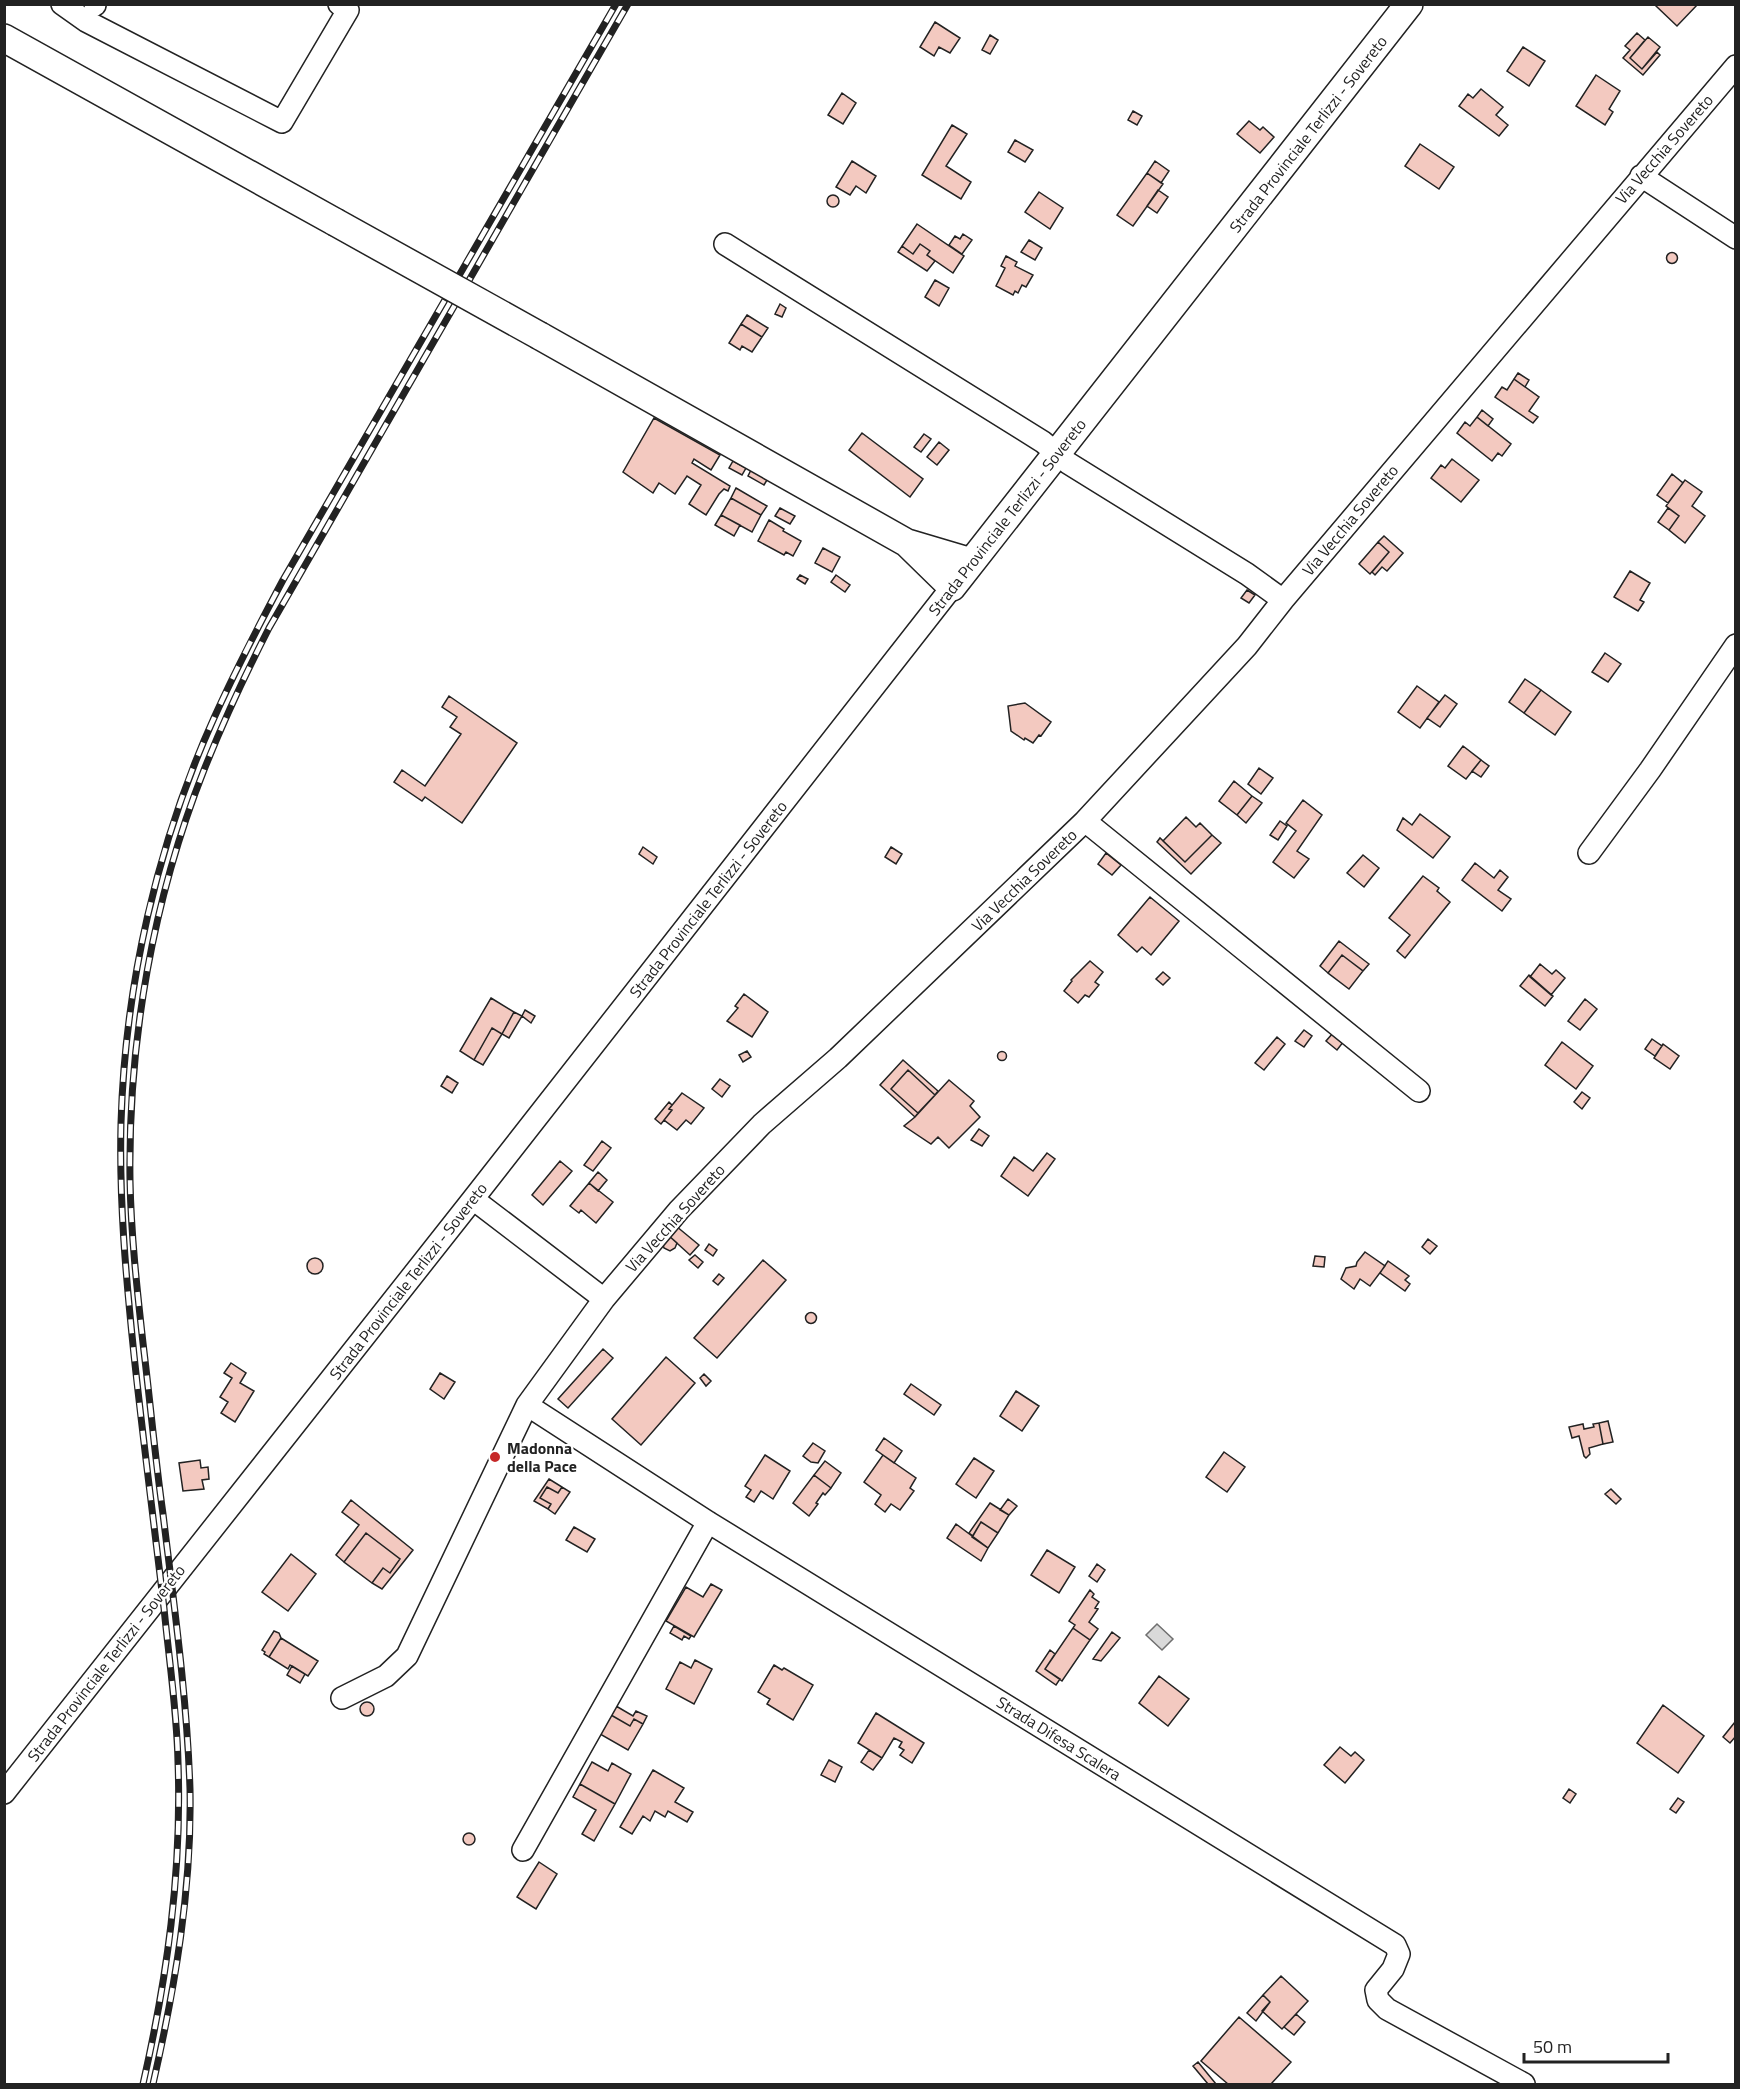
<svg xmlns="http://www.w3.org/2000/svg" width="1740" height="2089" font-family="'Titillium Web',sans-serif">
  <rect width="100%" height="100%" fill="#fff"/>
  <!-- water -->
  <path fill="#d9d9d9" stroke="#6f6f6f" stroke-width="1.5" d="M1157,1624L1173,1639L1162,1650L1146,1635Z"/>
  <!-- building -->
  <path fill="#f3c9c0" stroke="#222" stroke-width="1.5" d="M1658,4H1698L1677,26L1656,6Z
    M935,22L960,38L950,53L939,47L934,56L920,47Z
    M1637,33L1645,40L1630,58L1642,69L1657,52L1660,55L1643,75L1623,58L1630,50L1625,46Z
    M990,35L998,40L990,54L982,50Z
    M1648,37L1660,47L1642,69L1630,58Z
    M1523,47L1545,61L1529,86L1507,71Z
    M1596,75L1620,91L1609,109L1613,112L1605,125L1576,106Z
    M1481,89L1503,107L1496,115L1508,125L1499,136L1459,106L1468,94L1473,98Z
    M842,93L856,103L843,124L828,115Z
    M1133,111L1142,116L1137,125L1128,120Z
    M1249,121L1260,130L1263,127L1274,137L1260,153L1237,134Z
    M952,125L967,134L946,166L971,182L961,199L922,175Z
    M1015,140L1033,150L1025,162L1008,152Z
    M1420,144L1454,167L1439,189L1405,166Z
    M852,161L876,176L866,193L856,186L850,195L836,187Z
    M1155,161L1169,171L1161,183L1147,173Z
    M1147,173L1163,184L1133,226L1117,215Z
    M1158,190L1168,197L1157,213L1147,206Z
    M1039,192L1063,208L1050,229L1025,212Z
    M827 201a6 6 0 1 1 12 0a6 6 0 1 1-12 0Z
    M917,224L964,256L953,273L927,255L930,251L920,244L913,254L902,246Z
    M963,234L972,240L962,254L949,245L955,236L960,239Z
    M1029,240L1042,248L1035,260L1021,252Z
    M920,244L930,251L927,255L935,261L927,271L898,252L902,246L913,254Z
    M1666.5 258a5.5 5.5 0 1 1 11 0a5.5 5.5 0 1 1-11 0Z
    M1006,256L1017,262L1015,266L1033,275L1026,287L1022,285L1018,293L1015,291L1013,295L996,286L1005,268L1001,266Z
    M935,280L949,288L939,306L925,297Z
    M780,304L786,308L782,317L775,314Z
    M747,315L768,328L762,337L741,324Z
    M741,324L762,337L752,352L742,346L740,350L729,343Z
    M1518,373L1529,380L1525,387L1514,379Z
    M1514,379L1539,397L1529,411L1538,417L1533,423L1495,397L1502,387L1507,390Z
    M1482,410L1493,419L1488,426L1477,417Z
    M1477,417L1511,444L1502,456L1498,453L1492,461L1457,433L1465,422L1470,426Z
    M654,418L720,455L711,470L694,459L692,463L730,486L728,491L724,489L719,494L706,515L689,504L701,485L687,476L675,494L659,483L653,493L623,472Z
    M862,433L923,479L910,497L849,450Z
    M924,434L931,439L921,452L914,447Z
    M939,442L949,450L937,465L927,457Z
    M1452,459L1479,480L1461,502L1431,478L1441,465L1445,468Z
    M733,461L746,468L742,475L729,468Z
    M751,470L767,480L764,485L748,476Z
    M1672,474L1683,483L1668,503L1657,495Z
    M1685,480L1702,492L1692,506L1705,516L1685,543L1669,530L1679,516L1666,506Z
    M736,488L767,506L761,515L731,498Z
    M731,498L761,515L752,532L721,515Z
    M780,508L795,516L790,524L775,516Z
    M1668,508L1679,516L1669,530L1658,522Z
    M721,515L740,525L734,536L715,525Z
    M769,520L784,529L783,531L801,541L793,556L786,552L784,555L758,541Z
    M1384,536L1403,553L1387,571L1382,567L1375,575L1372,572L1389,552L1378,542Z
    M1378,542L1389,552L1370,574L1359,564Z
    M823,548L840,557L832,572L815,563Z
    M1630,571L1650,583L1640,600L1644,602L1638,611L1614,597Z
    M800,575L808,579L805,584L797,579Z
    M836,575L850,585L845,592L831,582Z
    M1247,590L1255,595L1249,603L1241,598Z
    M1605,653L1621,664L1608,682L1592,672Z
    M1525,679L1541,690L1524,713L1509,702Z
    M1417,686L1439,702L1420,728L1398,712Z
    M1541,690L1571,712L1555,735L1524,713Z
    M1445,695L1457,704L1440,727L1427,718Z
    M449,696L517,743L462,823L425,797L422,801L394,782L402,770L425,786L461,734L450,727L457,717L442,707Z
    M1025,703L1051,722L1041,736L1039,735L1033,743L1025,738L1024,740L1011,731L1008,706Z
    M1463,746L1481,760L1466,779L1448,766Z
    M1481,760L1489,766L1481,777L1472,771Z
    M1259,768L1273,778L1261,794L1248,784Z
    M1234,781L1252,796L1237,815L1219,801Z
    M1252,796L1262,803L1246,823L1237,815Z
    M1303,800L1322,815L1297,851L1309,859L1294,878L1273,862L1296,831L1286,823Z
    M1420,814L1450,837L1433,858L1397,830L1403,818L1412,825Z
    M1186,817L1196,827L1200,823L1212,835L1185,862L1163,841Z
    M1280,821L1287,826L1278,840L1270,835Z
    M1212,835L1221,843L1191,874L1157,842L1160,838L1185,862Z
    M643,847L657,857L653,864L639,854Z
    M891,847L902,854L896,864L885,857Z
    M1106,853L1121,865L1112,875L1098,864Z
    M1363,855L1379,868L1364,887L1347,873Z
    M1475,863L1494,878L1500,870L1508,877L1498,890L1511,899L1502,911L1462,880Z
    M1423,876L1439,888L1437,891L1450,902L1405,958L1397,951L1410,935L1389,918Z
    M1150,897L1179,921L1151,955L1142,947L1137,952L1118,935Z
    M1339,941L1369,964L1363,971L1342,955L1328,973L1320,966Z
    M1342,955L1363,971L1349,989L1328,973Z
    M1090,961L1103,972L1095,982L1099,985L1089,997L1085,995L1078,1003L1064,991L1072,981L1071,980Z
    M1540,964L1552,974L1556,970L1565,978L1551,995L1530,977Z
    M1163,972L1170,978L1163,985L1156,979Z
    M1529,975L1553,996L1545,1006L1520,986Z
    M744,994L768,1012L752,1037L727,1021L738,1008L735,1006Z
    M491,998L514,1012L502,1034L492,1028L474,1060L460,1051Z
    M1585,999L1597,1009L1580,1030L1568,1021Z
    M525,1010L535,1016L531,1023L522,1016Z
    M514,1012L522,1016L509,1038L502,1034Z
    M492,1028L502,1034L483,1065L474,1060Z
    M1304,1030L1312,1036L1304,1047L1295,1041Z
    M1333,1033L1344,1041L1337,1050L1326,1041Z
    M1277,1037L1285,1044L1264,1070L1255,1063Z
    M1652,1039L1662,1046L1655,1056L1645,1049Z
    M1562,1042L1593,1066L1576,1089L1545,1065Z
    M1663,1044L1679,1056L1670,1069L1654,1058Z
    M747,1051L751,1057L743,1062L739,1055Z
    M997.5 1056a4.5 4.5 0 1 1 9 0a4.5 4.5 0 1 1-9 0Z
    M903,1060L938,1091L935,1095L908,1070L891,1089L918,1113L915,1117L880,1085Z
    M908,1070L935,1095L918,1113L891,1089Z
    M447,1076L458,1083L452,1093L441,1086Z
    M720,1079L730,1086L722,1097L712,1089Z
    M949,1080L974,1101L970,1106L980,1117L949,1148L938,1137L931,1144L904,1126L915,1117Z
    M1582,1092L1590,1098L1582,1109L1574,1102Z
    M682,1093L704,1108L691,1124L686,1120L677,1130L664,1120L672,1110L669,1109Z
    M669,1102L672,1105L669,1109L672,1110L661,1124L655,1119Z
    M979,1129L989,1136L982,1146L971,1140Z
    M602,1141L611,1148L593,1171L584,1165Z
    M1047,1153L1055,1159L1028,1196L1001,1176L1014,1157L1033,1171Z
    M560,1161L572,1171L543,1205L532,1195Z
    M598,1172L607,1180L598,1191L589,1183Z
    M589,1183L613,1202L596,1223L581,1210L579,1213L570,1206Z
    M676,1226L699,1245L690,1255L668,1235Z
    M668,1235L677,1243L675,1248L670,1251L664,1248L663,1245Z
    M1428,1239L1437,1246L1430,1254L1422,1247Z
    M709,1244L717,1250L713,1256L705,1250Z
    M1365,1252L1385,1266L1370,1286L1360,1279L1354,1289L1341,1279L1346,1268L1356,1266L1357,1262Z
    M695,1255L703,1262L698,1268L689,1260Z
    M1315,1256L1325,1257L1324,1267L1313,1266Z
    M307 1266a8 8 0 1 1 16 0a8 8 0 1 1-16 0Z
    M763,1260L786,1280L717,1358L694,1338Z
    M1388,1261L1409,1276L1405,1280L1410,1284L1405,1291L1380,1273Z
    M719,1274L724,1278L718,1285L713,1281Z
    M805.5 1318a5.5 5.5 0 1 1 11 0a5.5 5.5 0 1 1-11 0Z
    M603,1349L613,1358L568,1408L558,1399Z
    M666,1357L695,1383L641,1445L612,1419Z
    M231,1363L246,1373L240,1383L254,1391L235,1422L221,1413L228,1402L220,1397L232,1378L224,1373Z
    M440,1373L455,1382L444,1399L430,1389Z
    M704,1374L711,1381L706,1386L700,1378Z
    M911,1384L941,1405L934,1415L904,1394Z
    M1016,1391L1039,1406L1022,1431L1000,1416Z
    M1608,1421L1613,1442L1603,1444L1599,1423Z
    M1599,1423L1603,1444L1589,1448L1590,1454L1586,1458L1584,1456L1579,1436L1572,1438L1569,1427L1583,1424L1584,1429L1594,1427L1593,1424Z
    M884,1438L902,1451L894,1463L876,1450Z
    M813,1443L825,1451L818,1463L811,1462L803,1456Z
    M1224,1452L1245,1467L1227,1492L1206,1477Z
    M765,1455L790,1471L773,1499L761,1491L754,1502L746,1497L751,1490L745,1486Z
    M883,1455L916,1478L910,1488L914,1491L900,1510L891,1504L885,1512L875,1504L881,1495L864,1482Z
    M974,1458L994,1471L976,1498L956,1484Z
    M200,1460L201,1468L208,1467L209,1479L202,1480L204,1489L183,1491L179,1463Z
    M825,1461L841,1473L831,1488L814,1475Z
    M814,1475L831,1488L825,1495L823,1493L816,1503L818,1504L809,1516L793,1503Z
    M549,1479L562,1487L558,1493L547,1487L540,1498L551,1504L548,1509L534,1501Z
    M547,1487L558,1493L562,1487L570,1492L555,1514L548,1509L551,1504L540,1498Z
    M1611,1489L1621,1499L1616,1504L1605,1494Z
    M1008,1499L1017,1506L1009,1515L1000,1510Z
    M351,1500L413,1550L382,1589L372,1583L383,1568L390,1573L400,1559L366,1533L344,1562L336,1555L359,1525L342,1512Z
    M990,1503L1009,1515L998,1533L981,1522L973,1536L969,1533Z
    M981,1522L998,1533L988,1548L972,1537Z
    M956,1524L988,1548L981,1561L947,1538Z
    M574,1527L595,1539L587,1552L566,1540Z
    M366,1533L400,1559L390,1573L383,1568L372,1583L344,1562Z
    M1047,1550L1075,1567L1059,1593L1031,1575Z
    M291,1554L316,1574L288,1611L262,1592Z
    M1097,1564L1105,1570L1097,1582L1089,1576Z
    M711,1584L722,1590L694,1637L666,1621L686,1587L703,1597Z
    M1090,1590L1094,1594L1092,1597L1099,1602L1095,1608L1098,1609L1089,1622L1098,1629L1090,1640L1073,1628L1075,1625L1069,1621Z
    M674,1626L691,1636L689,1639L684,1636L682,1640L670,1633Z
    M1073,1628L1090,1640L1062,1681L1045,1669Z
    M274,1631L279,1633L281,1638L269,1657L264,1654L265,1652L262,1650Z
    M1112,1632L1120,1638L1101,1661L1093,1659Z
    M281,1638L318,1661L308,1676L290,1665L288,1669L269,1657Z
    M1050,1650L1055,1654L1045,1669L1060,1679L1056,1685L1036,1671Z
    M695,1660L712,1669L694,1704L666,1689L680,1662L691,1668Z
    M774,1665L782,1670L784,1668L813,1685L793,1720L767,1704L770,1699L758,1692Z
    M292,1666L305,1674L300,1683L287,1675Z
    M1159,1676L1189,1699L1168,1726L1139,1703Z
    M360 1709a7 7 0 1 1 14 0a7 7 0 1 1-14 0Z
    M1663,1705L1704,1736L1678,1773L1637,1743Z
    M616,1706L633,1716L636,1711L647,1716L643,1724L634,1719L630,1726L611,1715Z
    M876,1713L924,1743L912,1763L900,1755L904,1750L899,1747L902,1742L894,1738L882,1758L858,1743Z
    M611,1715L630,1726L634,1719L643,1724L628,1750L600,1734Z
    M1735,1722L1736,1736L1730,1743L1723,1737Z
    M1340,1747L1351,1756L1355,1752L1364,1760L1345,1783L1324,1765Z
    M869,1750L882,1758L873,1770L861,1762Z
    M829,1760L842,1767L835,1782L821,1775Z
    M592,1762L608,1771L612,1763L631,1774L615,1804L580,1784Z
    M653,1770L684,1788L675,1802L693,1812L687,1822L668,1811L665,1817L655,1811L650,1821L643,1816L632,1834L620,1827Z
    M580,1784L615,1804L594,1841L582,1834L596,1810L573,1797Z
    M1569,1789L1576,1794L1570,1803L1563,1798Z
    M1678,1798L1684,1802L1676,1813L1670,1809Z
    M463 1839a6 6 0 1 1 12 0a6 6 0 1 1-12 0Z
    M539,1862L557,1874L536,1909L517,1897Z
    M1281,1976L1308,2001L1282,2029L1262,2011L1270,2002L1263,1995Z
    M1263,1995L1270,2002L1256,2021L1247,2013Z
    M1296,2014L1305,2022L1294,2035L1284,2027Z
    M1239,2017L1291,2062L1271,2084H1228L1201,2061Z
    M1198,2062L1216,2084H1208L1193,2066Z"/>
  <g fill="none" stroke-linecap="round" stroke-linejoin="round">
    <!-- minor casing -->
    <g stroke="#222" stroke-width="24">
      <path id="minor" d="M62,4L86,21L282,122L348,10L339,4
        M95,5V4
        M1641,176L1736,238
        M725,244L1043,442L1068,463L1247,574L1283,600
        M1085,821L1419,1091
        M1589,853L1650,770L1736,645
        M473,1199L604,1299
        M527,1405L708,1522L1395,1945L1399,1954L1393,1969L1376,1990L1378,2000L1387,2009L1524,2084
        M342,1698L386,1676L407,1656L527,1405L604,1299L679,1210L762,1124L838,1058L1085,821L1247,646L1283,600L1736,66
        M4,1793L473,1199L952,587
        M523,1850L708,1522"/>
    </g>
    <!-- major casing -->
    <g stroke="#222" stroke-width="30">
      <path id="major" d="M4,38L335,222
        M540,336L907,543L971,562
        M907,543L952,587L1409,4"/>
    </g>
    <!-- minor -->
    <use href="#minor" stroke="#fff" stroke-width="21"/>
    <!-- major -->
    <use href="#major" stroke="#fff" stroke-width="27"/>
    <!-- rail casing -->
    <g stroke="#222" stroke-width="7">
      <path id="rail" d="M143,2084C167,1978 182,1872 178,1762C177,1711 169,1660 164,1608C154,1524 143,1439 134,1355C126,1277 119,1201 121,1123C125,985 157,844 214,718C235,671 259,625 283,580L616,4
        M153,2084C175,1987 192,1889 190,1789C187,1697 174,1605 163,1514C155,1457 150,1400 143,1343C137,1289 131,1234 130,1180C128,1041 153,899 204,770C223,722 245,675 269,628L628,4"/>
    </g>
    <!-- rail -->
    <use href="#rail" stroke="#fff" stroke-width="4.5" stroke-dasharray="14" stroke-linecap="butt"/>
    <!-- major-bridge casing -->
    <g stroke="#222" stroke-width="30" stroke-linecap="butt">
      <path id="major-bridge" d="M335,222L540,336"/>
    </g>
    <!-- major-bridge -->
    <use href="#major-bridge" stroke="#fff" stroke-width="27"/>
  </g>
  <!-- markers -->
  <circle fill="#c62828" stroke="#fff" stroke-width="2" cx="495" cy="1457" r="6"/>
  <g text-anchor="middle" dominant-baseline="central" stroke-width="4.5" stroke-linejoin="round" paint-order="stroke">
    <!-- street labels -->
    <g font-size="16" fill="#222" stroke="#fff">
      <text transform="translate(1308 134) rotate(-52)">Strada Provinciale Terlizzi - Sovereto</text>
      <text transform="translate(1664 149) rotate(-49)">Via Vecchia Sovereto</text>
      <text transform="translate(1007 517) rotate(-52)">Strada Provinciale Terlizzi - Sovereto</text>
      <text transform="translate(1350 520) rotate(-50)">Via Vecchia Sovereto</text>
      <text transform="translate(1024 880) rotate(-44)">Via Vecchia Sovereto</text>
      <text transform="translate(708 899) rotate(-52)">Strada Provinciale Terlizzi - Sovereto</text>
      <text transform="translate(675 1218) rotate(-48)">Via Vecchia Sovereto</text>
      <text transform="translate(408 1281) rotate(-52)">Strada Provinciale Terlizzi - Sovereto</text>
      <text transform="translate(106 1663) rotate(-52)">Strada Provinciale Terlizzi - Sovereto</text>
      <text transform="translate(1059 1738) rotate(32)">Strada Difesa Scalera</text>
    </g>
    <!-- poi labels -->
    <g font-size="16" font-weight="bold" fill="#222" stroke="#fff" text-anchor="start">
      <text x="507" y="1448">Madonna<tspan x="507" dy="18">della Pace</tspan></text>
    </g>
  </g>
  <!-- border -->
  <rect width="1740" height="2089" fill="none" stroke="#222222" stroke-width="12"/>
  <!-- scale -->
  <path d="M1524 2053v9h144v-9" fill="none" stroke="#222222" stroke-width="3"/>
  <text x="1533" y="2053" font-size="18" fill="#222222" stroke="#ffffff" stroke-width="4.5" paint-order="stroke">50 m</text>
</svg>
